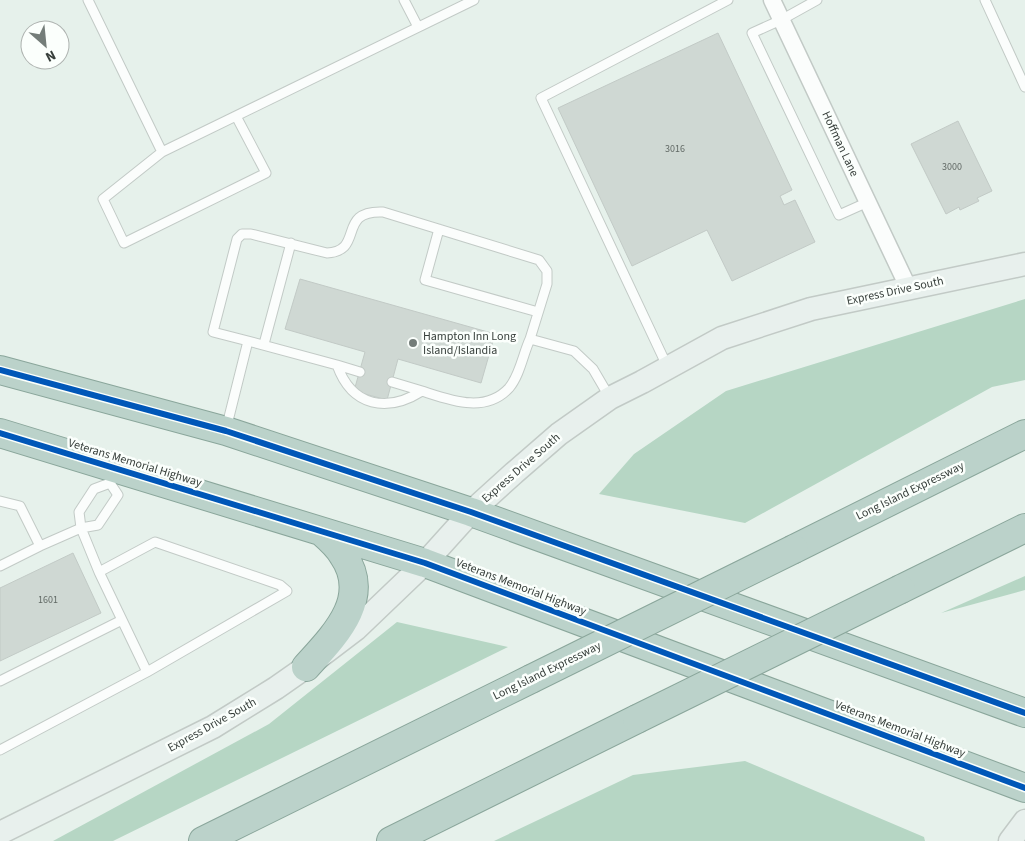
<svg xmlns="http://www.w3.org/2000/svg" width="1025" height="841" font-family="'Source Sans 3',sans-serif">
  <rect width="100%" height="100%" fill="#e6f1eb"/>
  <!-- forest -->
  <path fill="#b6d6c4" d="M1025,299V380L992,387L745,523L599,494L634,454L726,391Z
    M1025,576V590L941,613Z
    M397,622L508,647L113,841H53L269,724Z
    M745,761L924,837L925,841H494L633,775Z"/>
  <!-- building -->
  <path fill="#cfd8d3" stroke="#c2cac6" d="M718,33L792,190L780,196L784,205L795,200L815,242L732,281L707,230L632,266L558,108Z
    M958,121L992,191L977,198L979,201L960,210L959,207L946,214L911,144Z
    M300,279L495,334L481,383L398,359L387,400L354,391L365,352L285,329Z
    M73,553L101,613L0,661V588Z"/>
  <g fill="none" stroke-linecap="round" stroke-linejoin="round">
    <!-- lane casing -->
    <g stroke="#c2cac6" stroke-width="11">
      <path id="lane" d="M88,0L162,152
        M404,0L418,27
        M817,0L781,20L752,33L839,215L868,202
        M985,0L1025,87
        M236,116L266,173L124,243L103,199L162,152L474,0
        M439,229L425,280L538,312
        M248,341L213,332L237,239L242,234H251L327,253C365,251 336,210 383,212L539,260L547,271V284L530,339
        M264,344L291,243
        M337,365L360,372
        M668,368L541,98L728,0
        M392,382L422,391
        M226,429L248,341L337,365C352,407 387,413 422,391C450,400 485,414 509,388C520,375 523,354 530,339L574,351L593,369L610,398
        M0,501L20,506L40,546L81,528L98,525L118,495L110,483L94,489L79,512L81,528L99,572L155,542L280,585L287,591L147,672L0,750
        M0,566L40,546
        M99,572L147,672
        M0,681L122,620"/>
    </g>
    <!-- street casing -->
    <g stroke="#c2cac6" stroke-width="19">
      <path id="street" d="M772,0L908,287"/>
    </g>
    <!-- secondary casing -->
    <g stroke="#c2cac6" stroke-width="25">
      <path id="secondary" d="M0,833L213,727L276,688L306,667L356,629L425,563L471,512L514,473L559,434L610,398L642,382L722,338L811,309L1025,264
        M1010,841L1025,821"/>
    </g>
    <!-- highway casing -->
    <g stroke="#8aa69b" stroke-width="30">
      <path id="highway" d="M0,370L226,431L471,512L1025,713
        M0,433L425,563L1025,788
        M794,549L1025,434
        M901,589L1025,528
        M306,667C334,636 373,598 343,555C338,546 330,539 322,532
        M203,841L531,679
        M391,841L637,719"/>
    </g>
    <!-- lane -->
    <use href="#lane" stroke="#fbfdfc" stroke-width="9"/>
    <!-- street -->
    <use href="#street" stroke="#fbfdfc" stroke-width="16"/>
    <!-- secondary -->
    <use href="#secondary" stroke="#e8f0ed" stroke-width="22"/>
    <!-- highway -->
    <use href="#highway" stroke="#bbd2ca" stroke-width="28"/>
    <!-- highway-bridge casing -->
    <g stroke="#8aa69b" stroke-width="30" stroke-linecap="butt">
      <path id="highway-bridge" d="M531,679L794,549
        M637,719L901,589"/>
    </g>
    <!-- highway-bridge -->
    <use href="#highway-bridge" stroke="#bbd2ca" stroke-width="28"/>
    <!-- cycleway casing -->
    <g stroke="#fbfffc" stroke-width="9">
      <path id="cycleway" d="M0,370L226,431L471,512L1025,713
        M0,433L425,563L1025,788"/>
    </g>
    <!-- cycleway -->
    <use href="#cycleway" stroke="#0057b8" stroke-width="6"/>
  </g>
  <!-- markers -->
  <circle fill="#747d79" stroke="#fbfffc" stroke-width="2" cx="413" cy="343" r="5"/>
  <g text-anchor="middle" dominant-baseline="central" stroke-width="5" stroke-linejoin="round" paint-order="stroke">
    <!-- number labels -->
    <g font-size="10" fill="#606864">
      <text x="675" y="149">3016</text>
      <text x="952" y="167">3000</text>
      <text x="48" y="600">1601</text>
    </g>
    <!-- street labels -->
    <g font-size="12" fill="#373f3b" stroke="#fbfffc">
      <text transform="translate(840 144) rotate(65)">Hoffman Lane</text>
      <text transform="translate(895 291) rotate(-12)">Express Drive South</text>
      <text transform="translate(135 463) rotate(17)">Veterans Memorial Highway</text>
      <text transform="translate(521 468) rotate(-41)">Express Drive South</text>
      <text transform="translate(910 491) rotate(-26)">Long Island Expressway</text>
      <text transform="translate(521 587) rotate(21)">Veterans Memorial Highway</text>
      <text transform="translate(547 671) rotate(-26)">Long Island Expressway</text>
      <text transform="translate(212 725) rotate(-29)">Express Drive South</text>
      <text transform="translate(900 729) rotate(21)">Veterans Memorial Highway</text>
    </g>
    <!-- poi labels -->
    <g font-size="12" fill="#373f3b" stroke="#fbfffc" text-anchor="start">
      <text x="423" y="336">Hampton Inn Long<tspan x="423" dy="14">Island/Islandia</tspan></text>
    </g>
  </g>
  <!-- north arrow -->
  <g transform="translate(45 45) rotate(153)"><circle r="24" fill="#fbfffc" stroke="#adb2af"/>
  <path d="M0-4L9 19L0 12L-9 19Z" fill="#747d79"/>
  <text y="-8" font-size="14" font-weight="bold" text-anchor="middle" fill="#373f3b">N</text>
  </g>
</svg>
